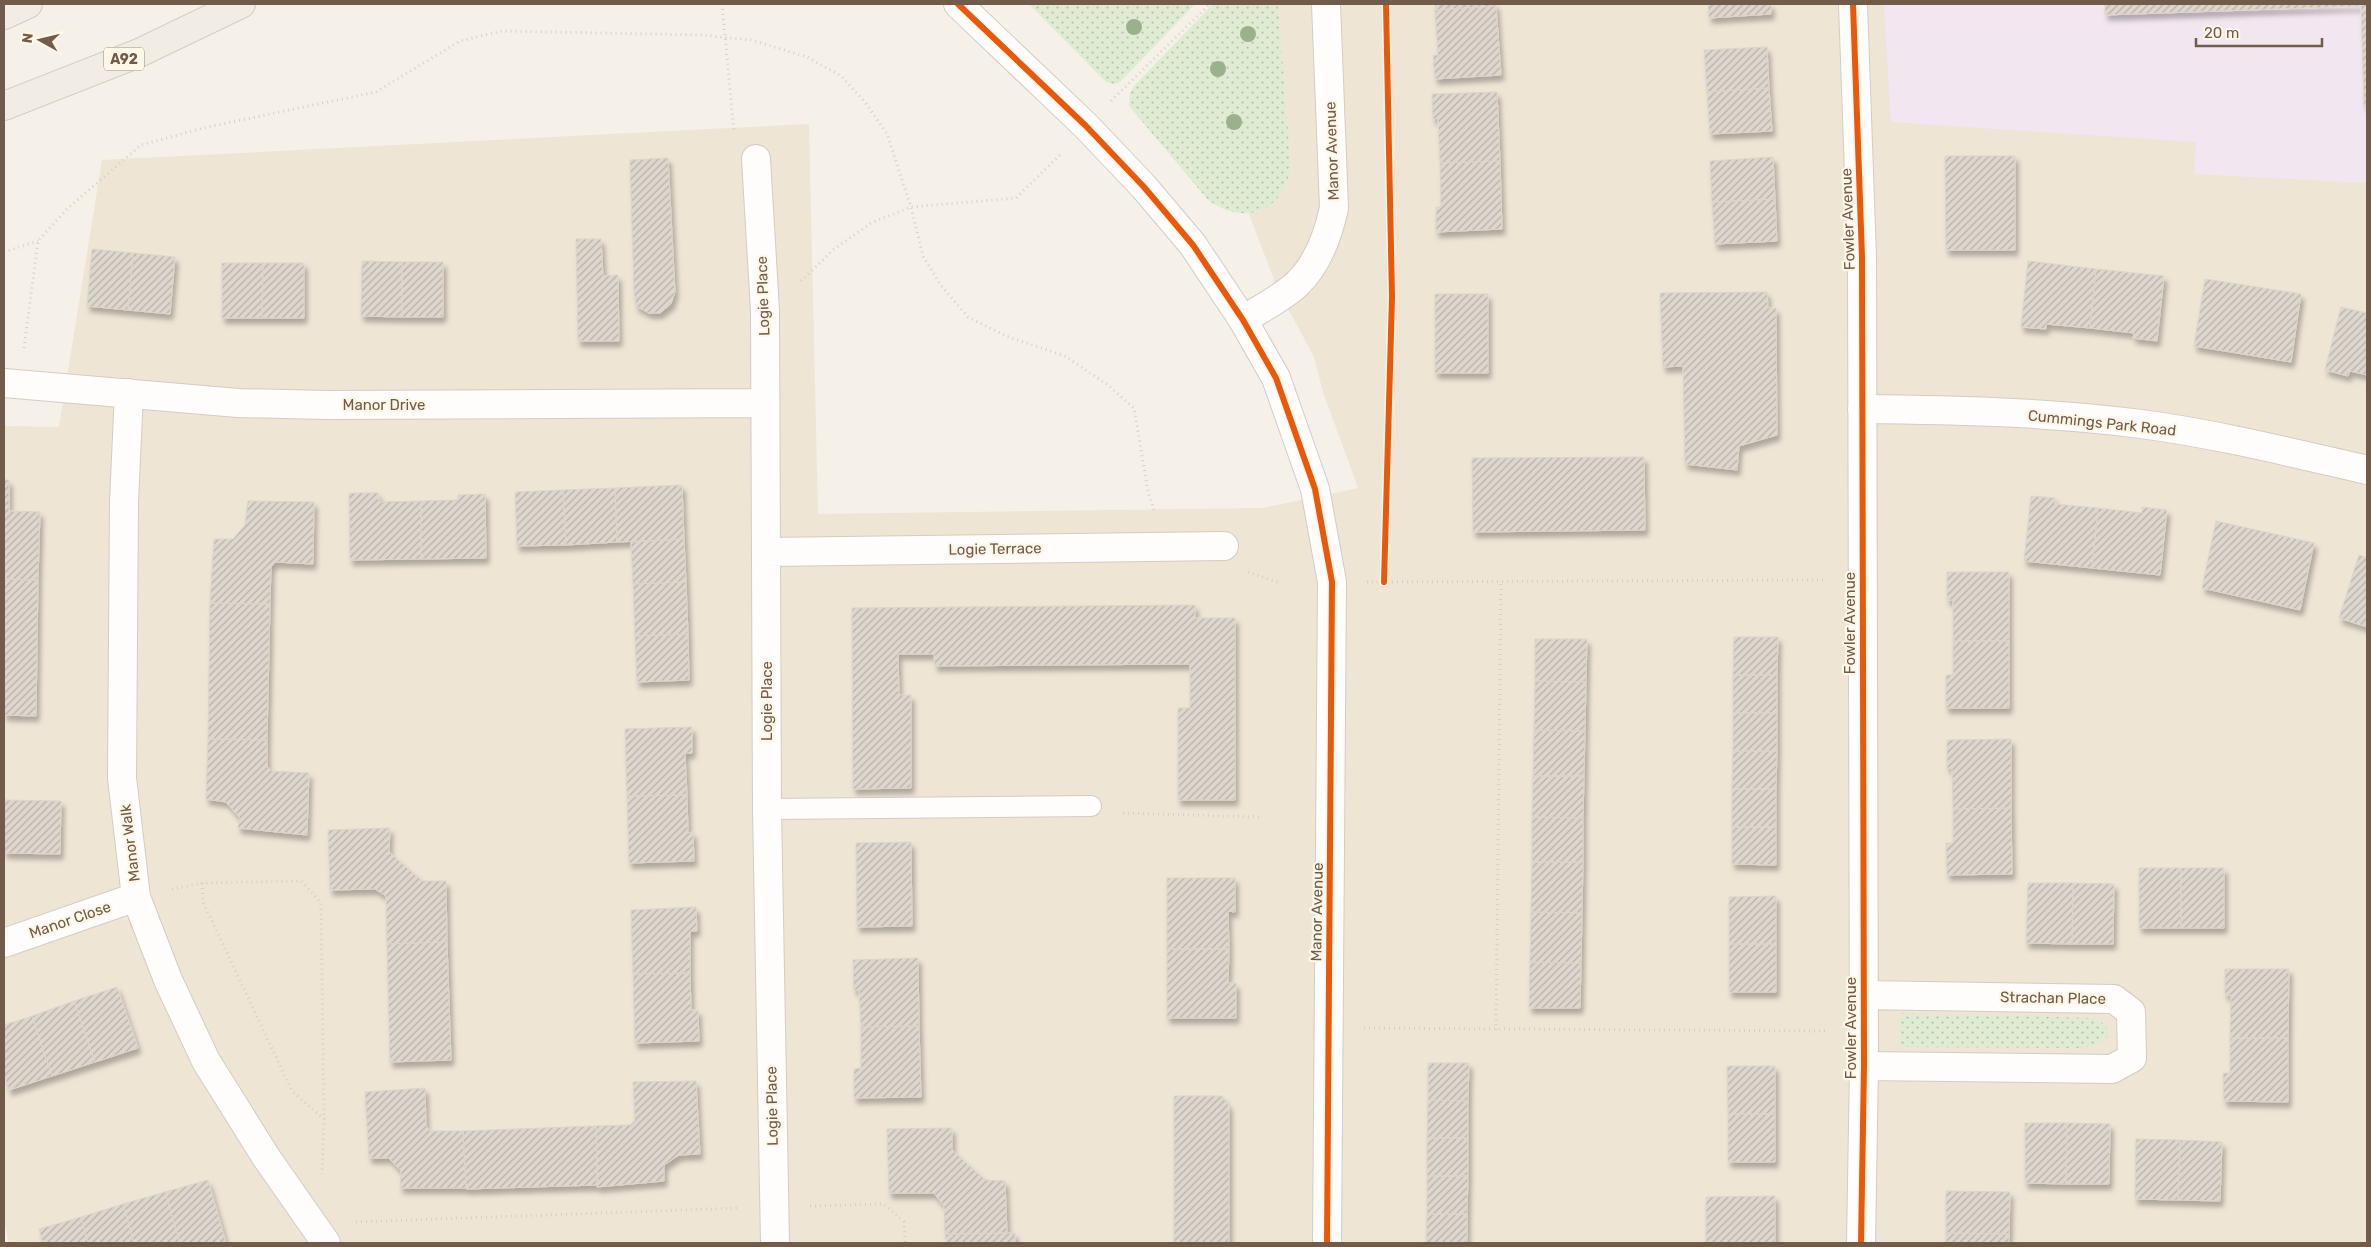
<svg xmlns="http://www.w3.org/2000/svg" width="2371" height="1247" font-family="Rubik,sans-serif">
  <defs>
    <pattern id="grass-dots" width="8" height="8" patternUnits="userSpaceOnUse" patternTransform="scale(1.25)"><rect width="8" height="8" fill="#dfecd3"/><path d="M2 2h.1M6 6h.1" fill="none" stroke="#b9c2ad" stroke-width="1.8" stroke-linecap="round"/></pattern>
    <pattern id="building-hatch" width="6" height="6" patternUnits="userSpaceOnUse" patternTransform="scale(1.25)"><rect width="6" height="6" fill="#ded7ce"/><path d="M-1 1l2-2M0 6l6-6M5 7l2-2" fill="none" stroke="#b8b1a9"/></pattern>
    <filter id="shadow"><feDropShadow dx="3" dy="5.5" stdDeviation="2.5" flood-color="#0004"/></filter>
  </defs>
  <rect width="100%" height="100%" fill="#f5f1e8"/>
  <!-- residential -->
  <path fill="#eee5d5" d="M1278,4H2367V1243H9L4,1221V426L59,427L102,160L809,124L818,514L1263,508L1358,488L1323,392L1314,357L1278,290L1249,214L1260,211L1281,194L1288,180L1291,168Z"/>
  <!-- education -->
  <path fill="#f2e7f0" d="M1884,4H2367V183L2194,174L2196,142L1891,122Z"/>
  <!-- grass -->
  <path fill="url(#grass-dots)" d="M1029,4H1195L1119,83L1114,84L1106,82Z
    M1216,4H1278L1291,168C1282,213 1244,226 1208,200L1129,106L1130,92L1134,86L1211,6Z
    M1901,1013L2091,1018C2101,1021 2108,1024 2109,1035C2102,1044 2093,1046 2081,1048L1899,1047Z"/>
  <!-- building -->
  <path fill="url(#building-hatch)" stroke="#ded5ca" filter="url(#shadow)" d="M1435,4H1496V6L1435,10Z
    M1708,4H1771V14L1709,18Z
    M2105,4H2367V105H2364L2361,6L2105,15Z
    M1496,6L1501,75L1435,79L1433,55H1438L1435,10Z
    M1767,47L1769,88L1707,92L1704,50Z
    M1769,88L1772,131L1710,134L1707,92Z
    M1497,92L1500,161L1440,163L1438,118L1433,119L1432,94Z
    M1945,156H2015V250H1946Z
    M1773,157L1775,199L1712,202L1710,161Z
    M668,158L675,292L671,304L660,313H649L636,306L634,292L630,160Z
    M1500,161L1502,229L1436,232V207H1441L1440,163Z
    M1775,199L1777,241L1715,244L1712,202Z
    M576,239H601L603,276L618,275L619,341H578Z
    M92,249L133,253L128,310L87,306Z
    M133,253L175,257L170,314L128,310Z
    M362,261L402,262V317L361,316Z
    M2028,261L2096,269L2090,328L2046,324V329L2021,327Z
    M402,262H443V317H402Z
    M222,263H263L262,318H222Z
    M263,263H304V318H262Z
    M2096,269L2164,276L2157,341L2133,338L2134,333L2090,328Z
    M2205,279L2301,294L2291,362L2194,346Z
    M1767,292L1768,308H1776L1777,435L1739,446L1737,470L1685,464L1683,366L1663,367L1660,293Z
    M1435,294H1488V373H1435Z
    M2341,307L2367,313V375L2350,371L2348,376L2325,370Z
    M1644,457L1645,530L1473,532L1472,458Z
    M4,480H9V511L40,512L38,580L4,579Z
    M682,485L684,539L617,542L615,488Z
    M615,488L617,542L566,545L563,490Z
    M563,490L566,545L517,546L515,492Z
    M349,493H378L379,502L421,501V559L350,560Z
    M485,494L486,558L421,559V501L458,500V495Z
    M2031,496L2055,498V504L2098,508L2092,568L2024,561Z
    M248,501L314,502L313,564L275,562L271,567L270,604L210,603L214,539H233L245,525Z
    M2142,507L2167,510L2160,575L2092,568L2098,508L2142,513Z
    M2216,521L2314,543L2300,610L2202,588Z
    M684,539L686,582L633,584L631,542Z
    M2359,555L2367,558V627L2339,618Z
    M1947,572H2009V641H1953V600H1947Z
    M4,579L38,580L36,716L4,715Z
    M686,582L688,634L635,636L633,584Z
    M210,603L270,604L267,740L208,739Z
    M1195,605V618H1235V800H1178V708H1190V664L935,666L934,654H898L899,695H911V788L853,789L852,608Z
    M688,634L689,680L637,682L635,636Z
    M1734,637H1778L1777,675H1733Z
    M1535,639H1587L1586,682L1535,681Z
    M1953,641H2009V708H1946V675H1953Z
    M1733,675H1777V713H1733Z
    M1535,681L1586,682L1585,731L1534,730Z
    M1733,713H1777V751H1733Z
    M692,727V753H685L687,795L627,796L625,729Z
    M1534,730L1585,731L1584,776H1533Z
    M208,739L267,740V767L272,771L309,773L307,835L238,828L239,817L226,802L206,799Z
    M2011,739V808L1953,809L1952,768H1947V740Z
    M1733,751H1777L1776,789H1732Z
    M1533,776H1584L1583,818L1532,817Z
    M1732,789H1776V827H1732Z
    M687,795L688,833L693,832L694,861L629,863L627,796Z
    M4,800L61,801L60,854L4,853Z
    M2011,808L2012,874L1947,875L1946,843H1953V809Z
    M1532,817L1583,818V862H1532Z
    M1732,827H1776V865L1732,864Z
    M390,828L389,852L422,881H446L447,942L387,944L386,896L375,889L330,890L328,830Z
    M911,842L912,926L857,927L856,843Z
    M1532,862H1583L1582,913L1531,912Z
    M2139,868H2181V928H2139Z
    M2181,868H2224V928H2181Z
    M1167,878H1235V912L1228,911L1229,949H1167Z
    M2028,883H2073L2072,944L2026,943Z
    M2073,883L2114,884L2113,944H2072Z
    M1776,896V944H1729V897Z
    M696,907L697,931H690V973L633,974L631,910Z
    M1531,912L1582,913L1581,963L1530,962Z
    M447,942L451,1060L390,1062L387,944Z
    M1729,944H1776V992H1729Z
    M1167,949H1229L1228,983H1236V1018H1167Z
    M918,958L919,1026L861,1027L859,990H854L853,960Z
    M1530,962L1581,963L1580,1008H1529Z
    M2225,969H2289L2288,1038H2230L2231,995H2225Z
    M690,973L691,1010H698L699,1041L635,1043L633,974Z
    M117,987L138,1048L95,1062L74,1001Z
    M74,1001L95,1062L52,1076L32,1016Z
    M32,1016L52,1076L9,1090L4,1074V1025Z
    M919,1026L921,1097L854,1098V1069L861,1068V1027Z
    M2230,1038H2288V1102L2224,1101L2223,1073H2230Z
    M1428,1063H1469L1468,1101L1428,1100Z
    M1727,1066H1775V1114H1728Z
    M696,1081L700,1154L679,1155L664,1165V1181L597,1187L596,1126L630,1125L635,1120L633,1082Z
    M425,1088L426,1126L430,1131H463L466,1188H400L401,1171L389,1158H369L365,1092Z
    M1174,1096H1222L1229,1106V1243H1174Z
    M1428,1100L1468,1101V1138H1427Z
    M1728,1114H1775V1162H1728Z
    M2025,1123H2067L2066,1184L2025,1183Z
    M2067,1123L2110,1124L2109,1184H2066Z
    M596,1126L598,1185L466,1189L463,1131Z
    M952,1128V1150L985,1180L1005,1181L1007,1233L945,1234L944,1206L934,1193H889L887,1129Z
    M1427,1138H1468V1176H1427Z
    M2136,1139L2180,1140L2178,1200L2135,1199Z
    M2180,1140L2222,1142L2220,1201L2178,1200Z
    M1427,1176H1468L1467,1214H1427Z
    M208,1180L226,1243H180L165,1192Z
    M1946,1191L2010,1192L2009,1234L1946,1233Z
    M165,1192L180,1243H134L123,1204Z
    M1775,1196V1243H1706V1197Z
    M123,1204L134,1243H88L81,1217Z
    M1427,1214H1467V1243H1426Z
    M81,1217L88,1243H43L39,1229Z
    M1015,1233V1243H946L945,1234Z
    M1946,1233L2009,1234V1243H1946Z"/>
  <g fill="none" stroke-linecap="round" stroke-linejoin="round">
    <!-- service casing -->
    <g stroke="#d4ccc3" stroke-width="22">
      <path id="service" d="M767,809L1091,806"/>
    </g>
    <!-- minor casing -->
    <g stroke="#d4ccc3" stroke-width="30">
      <path id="minor" d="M1853,4L1862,257L1864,1066L1861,1243
        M756,159L765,310L767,809L775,1243
        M1243,320C1260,309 1282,298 1297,284C1318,264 1328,236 1334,208L1326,4
        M4,383L238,403L327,405L765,403
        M129,393L124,502L122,778L136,897L168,980L206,1061L266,1157L326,1243
        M1862,409C1955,410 2049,412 2141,424C2217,434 2293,453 2367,470
        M766,552L1224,546
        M4,943L136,897
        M1863,995L2114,999L2131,1012L2132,1058L2112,1069L1864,1066"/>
    </g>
    <!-- tertiary casing -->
    <g stroke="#d4ccc3" stroke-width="30">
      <path id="tertiary" d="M958,4L1086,126L1144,187L1193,245L1243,320L1276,378L1315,489L1332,582L1327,1243"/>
    </g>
    <!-- primary casing -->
    <g stroke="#d4cdc5" stroke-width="30">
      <path id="primary" d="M4,15L28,4
        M4,106L139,53L241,4"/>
    </g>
    <!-- path -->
    <path stroke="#d7d0c9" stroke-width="3" stroke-dasharray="1 4" stroke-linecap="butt" d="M722,4L734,132
      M1111,101L1210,4
      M4,252L38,241
      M801,281L834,249L871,223L911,207L1016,198L1062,153
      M24,348L38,241L67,209L141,145L203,128L376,92L460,41L502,31L701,35L751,40L807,57L841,76L865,102L887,134L911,207L923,256L940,284L968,317L1006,336L1065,356L1108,385L1134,408L1148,491L1154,510
      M1248,572L1280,583
      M1367,582L1826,580
      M1123,813L1260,817
      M202,883L203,902L292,1091L324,1119
      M172,889L202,883L301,881L321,903L324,1119L322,1174
      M1364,1028L1827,1031
      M1496,1030L1501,581
      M810,1206L884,1204L904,1222L905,1243
      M356,1222L739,1208"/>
    <!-- service -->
    <use href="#service" stroke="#fefdfc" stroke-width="20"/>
    <!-- minor -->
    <use href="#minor" stroke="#fefdfc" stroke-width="28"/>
    <!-- tertiary -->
    <use href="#tertiary" stroke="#fefdfc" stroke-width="28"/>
    <!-- primary -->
    <use href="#primary" stroke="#f1ede4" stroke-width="28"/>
    <!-- cycleway casing -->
    <g stroke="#fef7e8" stroke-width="9">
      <path id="cycleway" d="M958,4L1086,126L1144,187L1193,245L1243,320L1276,378L1315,489L1332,582L1327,1243
        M1853,4L1862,257L1864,1066L1861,1243
        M1384,582L1392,297L1386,4"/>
    </g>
    <!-- cycleway -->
    <use href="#cycleway" stroke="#e8590c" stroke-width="6"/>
  </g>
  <!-- trees -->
  <g fill="#9bb18e">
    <circle cx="1134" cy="27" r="8"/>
    <circle cx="1248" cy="34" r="8"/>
    <circle cx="1218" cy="69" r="8"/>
    <circle cx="1234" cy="122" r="8"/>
  </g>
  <g text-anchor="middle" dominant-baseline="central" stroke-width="4.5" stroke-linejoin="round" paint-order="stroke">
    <!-- shield labels -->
    <rect fill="#fef7e8" stroke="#9b8a79" stroke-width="1" x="104" y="47.5" width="40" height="23" rx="4"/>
    <g font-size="14" font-weight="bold" fill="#715b4a">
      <text x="124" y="59">A92</text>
    </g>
    <!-- street labels -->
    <g font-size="15" fill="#715b4a" stroke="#fef7e8">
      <text transform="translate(1332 151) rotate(-92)">Manor Avenue</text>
      <text transform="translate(1848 219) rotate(-92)">Fowler Avenue</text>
      <text transform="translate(763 296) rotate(-92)">Logie Place</text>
      <text x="384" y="405">Manor Drive</text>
      <text transform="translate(2102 423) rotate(6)">Cummings Park Road</text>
      <text transform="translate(995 549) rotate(-1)">Logie Terrace</text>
      <text transform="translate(1850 623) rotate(-90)">Fowler Avenue</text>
      <text transform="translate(767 701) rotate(-90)">Logie Place</text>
      <text transform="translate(130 843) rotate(-97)">Manor Walk</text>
      <text transform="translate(1317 912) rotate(-89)">Manor Avenue</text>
      <text transform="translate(70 920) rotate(-19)">Manor Close</text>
      <text transform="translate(2053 998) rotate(1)">Strachan Place</text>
      <text transform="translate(1851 1028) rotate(-90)">Fowler Avenue</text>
      <text transform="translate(772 1106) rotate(-91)">Logie Place</text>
    </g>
  </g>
  <!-- border -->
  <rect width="2371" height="1247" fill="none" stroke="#715b4a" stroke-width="10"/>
  <!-- north arrow -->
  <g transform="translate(40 40) rotate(278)" stroke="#fef7e8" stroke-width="4" paint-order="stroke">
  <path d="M0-4L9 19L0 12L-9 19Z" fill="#715b4a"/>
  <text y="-8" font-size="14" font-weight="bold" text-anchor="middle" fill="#715b4a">N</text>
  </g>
  <!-- scale -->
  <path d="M2196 38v8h126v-8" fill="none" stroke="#715b4a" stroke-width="2.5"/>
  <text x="2204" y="38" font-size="15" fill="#715b4a" stroke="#fef7e8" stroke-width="4" paint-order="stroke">20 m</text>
</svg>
